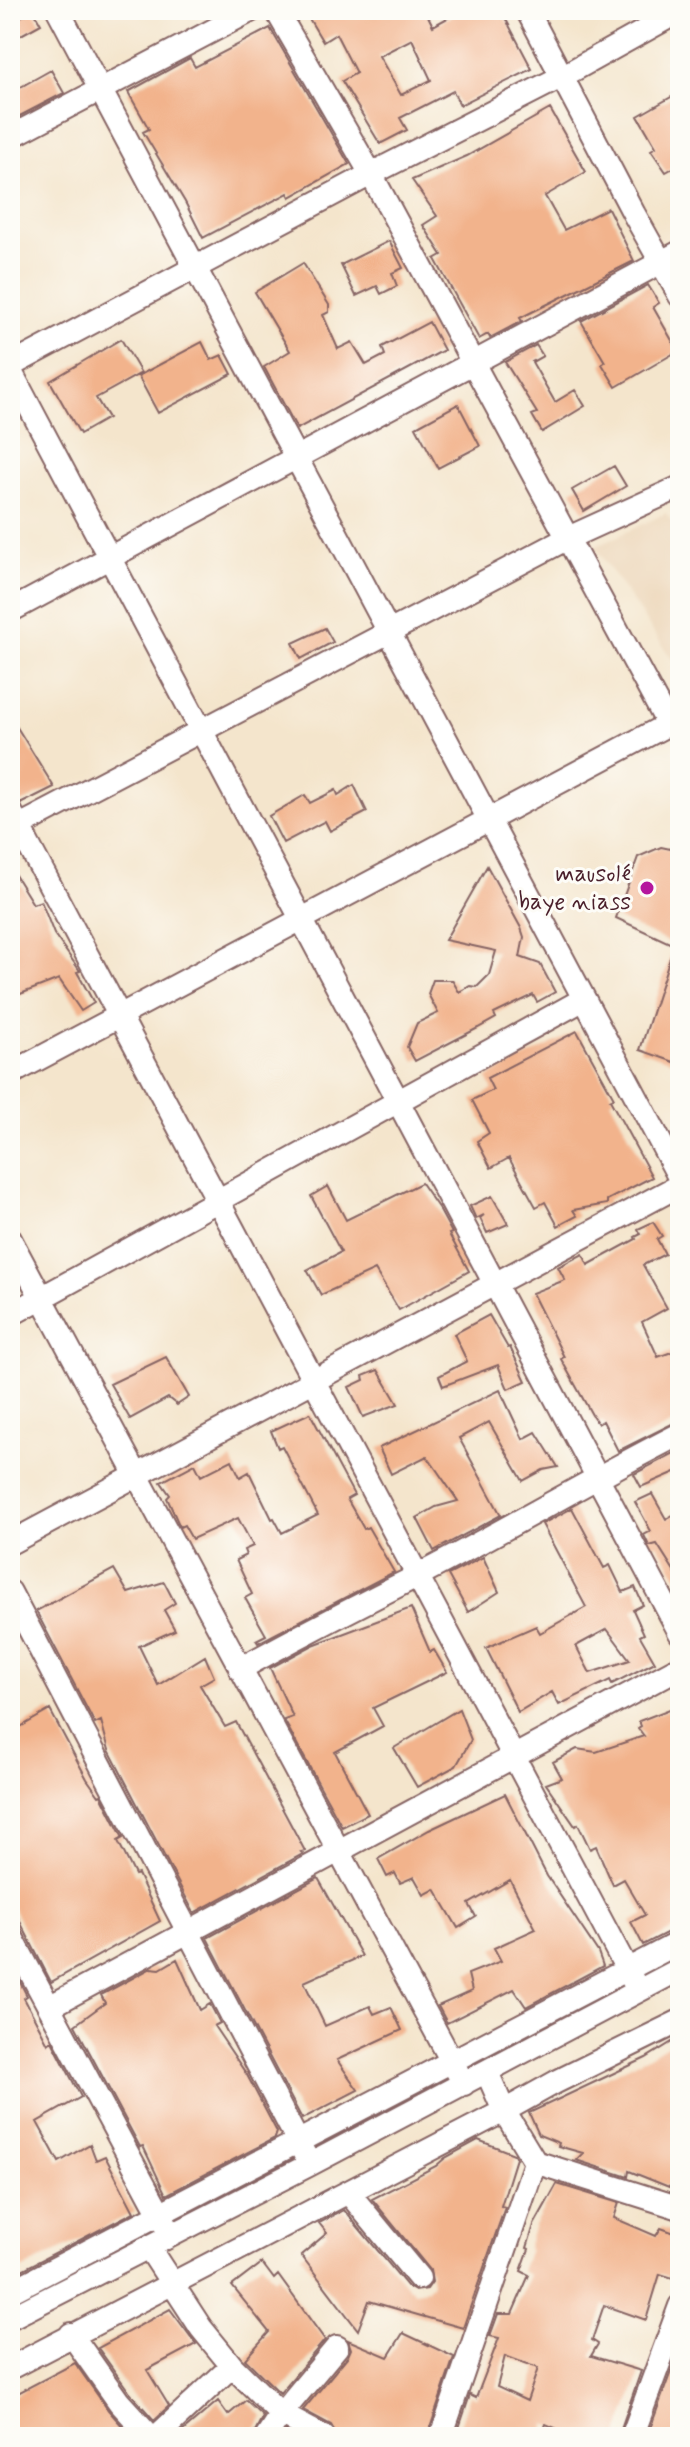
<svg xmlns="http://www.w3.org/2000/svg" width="690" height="2447" font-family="Mynerve,sans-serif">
  <rect width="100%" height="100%" fill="#fdfcf7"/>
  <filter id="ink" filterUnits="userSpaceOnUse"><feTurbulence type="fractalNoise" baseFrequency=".0125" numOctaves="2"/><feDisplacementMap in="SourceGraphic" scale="16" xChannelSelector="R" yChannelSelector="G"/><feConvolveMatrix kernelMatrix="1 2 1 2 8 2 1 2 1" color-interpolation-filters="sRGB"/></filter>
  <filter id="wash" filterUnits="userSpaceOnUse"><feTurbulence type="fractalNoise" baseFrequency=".006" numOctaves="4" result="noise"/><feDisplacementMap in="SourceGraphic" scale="32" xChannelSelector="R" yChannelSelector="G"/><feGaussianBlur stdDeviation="1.8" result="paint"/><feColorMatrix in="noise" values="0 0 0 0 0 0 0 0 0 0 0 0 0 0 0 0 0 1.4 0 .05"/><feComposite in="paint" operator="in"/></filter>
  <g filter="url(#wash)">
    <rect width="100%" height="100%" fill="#f4e5cc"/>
    <!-- built -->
    <path fill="#edd7ba" d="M666,513L680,535V671L595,547Z"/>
    <g id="blocks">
      <!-- building -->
      <path fill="#f2b38c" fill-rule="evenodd" d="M33,10L41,24L10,41V23Z
        M304,10H425L433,26L462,10H501L532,69L460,105L453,91L400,118L407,130L380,144L342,81L356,73L336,34L323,42ZM412,39L431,80L401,95L379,56Z
        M270,28L349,164L290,197L288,193L203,238L185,202L143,132L149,129L128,92L190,58L195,67Z
        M51,70L64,93L10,121V93Z
        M680,92V164L666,172L651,150L656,147L638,116Z
        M550,109L586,172L545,196L564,230L608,208L634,261L520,318L522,321L490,338L488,334L479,339L435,259L442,255L423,225L437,216L412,180L467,156Z
        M389,241L403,268L392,273L397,286L381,294L377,286L356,296L341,265Z
        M303,263L329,305V312L323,315L338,349L352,342L366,365L385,355L382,347L429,322L444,350L297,429L264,367L290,351L255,292Z
        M648,285L659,303L653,307L678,351L616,387L602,364L605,362L581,321Z
        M121,339L141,373L96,398L108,418L80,434L50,381Z
        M202,342L211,360L222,355L232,374L158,413L138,376Z
        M536,345L543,356L532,362L555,402L575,390L585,406L542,432L532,415L537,413L505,362Z
        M458,404L480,446L438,468L416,427Z
        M614,466L626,486L584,511L572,490Z
        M325,628L333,642L301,659L293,643Z
        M10,716L54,787L22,803L10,796Z
        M354,785L367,812L330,831L325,821L283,843L269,816L305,795L310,803L336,790L338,795Z
        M661,847L680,851V1064L640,1050L674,945L616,918L638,857Z
        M487,866L521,928L524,937L520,957L540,964L555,992L537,1002L533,995L494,1014L496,1018L478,1028L415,1061L407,1047L417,1023L438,1013L428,994L433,980H452L459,992L470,986L477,987L489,975L496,951L445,940Z
        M10,867L33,904L41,901L54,934L80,971L77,972L94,1003L81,1011L59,979L10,998Z
        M577,1031L614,1098L610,1100L652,1177L607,1200V1204L573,1210L577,1216L558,1226L545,1202L536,1207L509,1158L491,1168L477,1141L489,1133L472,1100L493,1090L487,1078Z
        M421,1183L439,1209L452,1233L449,1234L469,1271L399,1310L375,1270L321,1295L307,1270L341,1252L311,1196L328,1186L346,1220Z
        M492,1196L508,1224L487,1233L480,1218L484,1215L476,1219L470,1206Z
        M653,1222L662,1236L657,1239L665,1254L643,1265L667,1308L642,1322L658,1357L680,1349V1420L618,1451L603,1421L598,1424L592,1415L561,1359L564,1357L532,1293L565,1280L558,1267L583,1254L588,1265L636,1239L635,1237L641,1234L638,1229Z
        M489,1315L508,1348L510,1347L526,1381L508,1389L498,1365L443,1386L439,1376L467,1361L454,1334Z
        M166,1357L189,1397L177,1405L168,1398L130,1419L110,1384Z
        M378,1370L398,1404L363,1417L349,1387L364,1380L363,1376Z
        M500,1390L523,1439L536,1432L558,1467L543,1470L523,1481L489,1422L459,1438L501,1515L434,1551L417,1518L436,1507L458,1501L427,1456L391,1474L379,1448Z
        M310,1413L354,1495L347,1499L364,1529L368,1527L394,1572L258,1643L256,1640L266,1635L245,1598L252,1594L236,1560L246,1555L244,1550L253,1546L238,1518L192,1539L184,1525L180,1527L167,1498L170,1495L161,1482L195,1464L201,1476L232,1460L240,1477L249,1472L272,1519L274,1518L282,1533L318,1515L282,1446L278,1448L271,1431Z
        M680,1450V1470L641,1487L634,1474Z
        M652,1494L666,1519L680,1511V1580L657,1544L649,1546L644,1535L651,1531L635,1502Z
        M572,1508L604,1568L610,1565L623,1592L635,1587L643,1605L633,1610L644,1634L640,1636L655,1662L612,1684L610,1680L559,1705L552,1692L518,1712L486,1648L536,1626L540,1633L586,1607L542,1524ZM607,1629L630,1660L590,1673L576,1646Z
        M483,1557L499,1592L468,1612L448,1575Z
        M114,1569L128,1593L164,1582L175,1603L164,1610L175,1630L139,1646L158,1685L205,1656L214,1677L200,1685L225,1727L236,1722L305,1851L301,1852L303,1854L194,1913L109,1750L101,1721L95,1724L36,1611Z
        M411,1608L430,1652L434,1650L447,1672L373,1708L383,1726L335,1752L368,1814L342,1827L284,1720L293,1717L270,1668L313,1645Z
        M680,1705V1926L643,1945L631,1922L645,1915L624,1879L613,1885L596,1846L590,1849L578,1824L575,1826L546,1784L562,1778L553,1762L577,1749L596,1752L644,1736L638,1728L641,1726L639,1721Z
        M459,1709L471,1740L456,1766L417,1787L394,1748Z
        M50,1710L87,1779L99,1796L101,1795L123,1838L118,1841L135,1875L138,1874L160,1921L51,1982L10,1902V1733Z
        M505,1794L547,1876L598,1952L603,1966L526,2007L514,1989L447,2023L438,2006L472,1991L468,1974L501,1961L494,1948L536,1929L510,1880L469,1904L476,1917L458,1928L435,1889L424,1895L414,1877L400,1883L395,1873L387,1877L378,1859L429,1830Z
        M318,1878L362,1956L304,1982L325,2026L370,2006L374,2014L391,2007L402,2030L337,2060L358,2090L302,2119L207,1938Z
        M177,1959L200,2010L210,2004L220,2023L214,2026L247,2075L277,2132L275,2138L166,2195L143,2146L140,2147L75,2025L105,2003L101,1995L151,1968L160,1969Z
        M10,1972L15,1982L19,1980L27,1996L24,1998L48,2044L52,2041L81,2097L37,2122L59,2162L90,2144L96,2160L105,2156L134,2212L22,2270L10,2246Z
        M680,2037V2158L674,2189L629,2171L628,2177L576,2160L583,2153L558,2146L559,2143L539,2135L529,2113L646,2058Z
        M478,2140L514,2154L516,2158L501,2206L505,2207L463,2328L369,2301L358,2330L301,2255L327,2233L319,2223L344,2210L408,2287L415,2291L427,2289L432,2282L430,2270L372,2199L436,2166L445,2158Z
        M557,2184L619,2203L614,2218L656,2236L661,2228L680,2235V2259L673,2278L660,2274L646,2320L604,2305L592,2340L598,2344L591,2356L641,2371L618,2437H576L546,2424L541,2437H456L470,2395L476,2398L499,2338L490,2336L498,2314H512L529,2275L521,2271L529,2249L527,2248L534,2225ZM505,2356L538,2368L527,2401L497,2387Z
        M262,2263L274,2279L278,2275L325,2340L280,2393L245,2359L269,2332L232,2286Z
        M170,2309L196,2344L147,2370L169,2406L154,2420L130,2393L98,2348Z
        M403,2333L454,2357L427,2437H338L331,2425L303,2410L348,2356L351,2349L348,2340L388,2357Z
        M680,2349V2437H647L677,2355Z
        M75,2363L108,2410L132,2437H10V2397Z
        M246,2400L263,2416L252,2437H176L218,2401L228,2415Z"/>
    </g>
  </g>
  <g filter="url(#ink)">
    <use href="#blocks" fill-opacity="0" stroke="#866463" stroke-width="2"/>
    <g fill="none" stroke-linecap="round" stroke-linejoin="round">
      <!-- minor casing -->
      <g stroke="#866463" stroke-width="26">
        <path id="minor" d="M58,10L680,1179
          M276,10L371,174L668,724
          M527,10L634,214L680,296
          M10,137L252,10
          M10,366L371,174L563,76L680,11
          M10,370L680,1633
          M10,611L680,252
          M10,810L638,1990
          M10,831L568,538L680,487
          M10,1074L680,718
          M10,1239L464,2084
          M10,1315L584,999
          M10,1543L680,1185
          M10,1592L305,2155
          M240,1669C298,1636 358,1606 417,1576C506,1530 591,1479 680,1434
          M10,1934L166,2225
          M49,2007L680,1667
          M487,2072L504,2111L535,2162L680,2208
          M348,2192L419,2278
          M149,2248L201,2328L232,2366L281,2414L324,2437
          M10,2292L680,1942
          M10,2318L309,2165L680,1969
          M71,2334L119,2402L151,2437
          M10,2368L504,2111L556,2082L680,2021
          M156,2437L232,2366
          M266,2437L281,2414L337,2347
          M441,2437L535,2162
          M632,2437L680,2306"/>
      </g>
      <!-- minor -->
      <use href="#minor" stroke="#fff" stroke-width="22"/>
    </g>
  </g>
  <!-- markers -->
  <circle fill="#b5179e" stroke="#fdfcf7" stroke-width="3" cx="647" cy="888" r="8"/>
  <g text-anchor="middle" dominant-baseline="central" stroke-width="6" stroke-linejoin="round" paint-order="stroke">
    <!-- poi labels -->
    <g font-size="24" fill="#4a1f2b" stroke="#fdfcf7" text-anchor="end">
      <text x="631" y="874">mausolé<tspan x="631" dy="28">baye niass</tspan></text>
    </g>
  </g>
  <!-- margin -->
  <rect width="690" height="2447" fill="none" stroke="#fdfcf7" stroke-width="40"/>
</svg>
